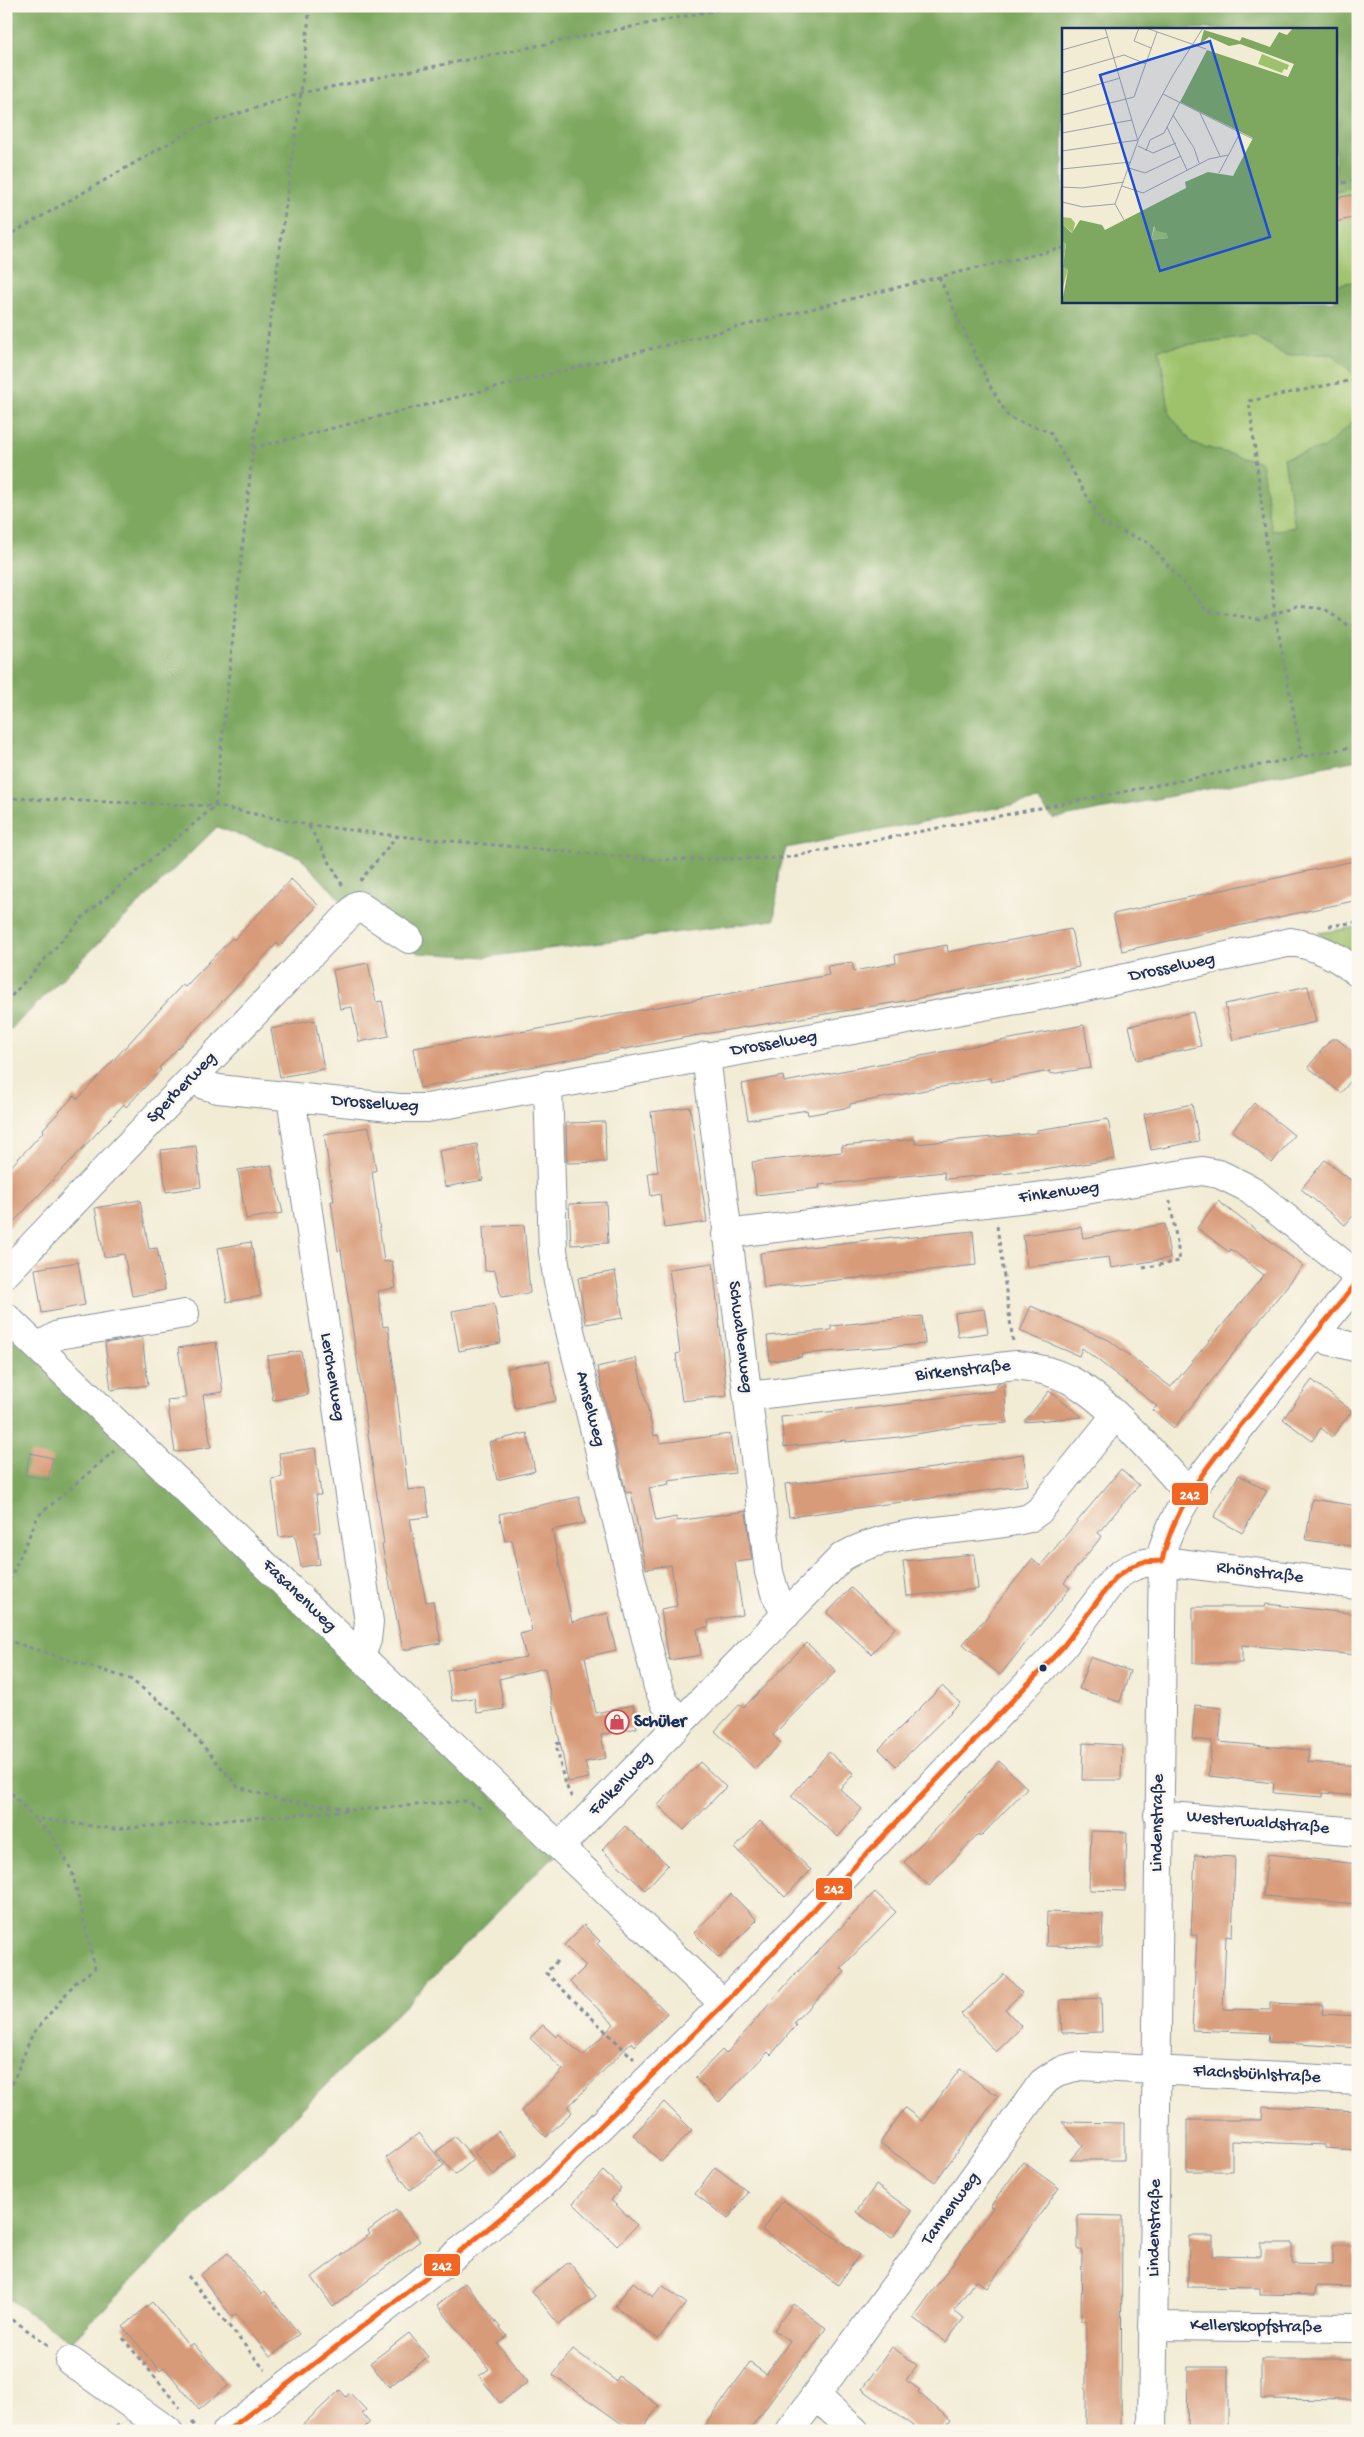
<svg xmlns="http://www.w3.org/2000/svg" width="1364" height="2437" font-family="'Gochi Hand',sans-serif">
  <rect width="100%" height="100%" fill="#fbf7ec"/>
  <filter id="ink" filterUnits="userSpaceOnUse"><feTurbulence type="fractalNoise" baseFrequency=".02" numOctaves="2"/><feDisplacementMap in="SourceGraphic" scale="10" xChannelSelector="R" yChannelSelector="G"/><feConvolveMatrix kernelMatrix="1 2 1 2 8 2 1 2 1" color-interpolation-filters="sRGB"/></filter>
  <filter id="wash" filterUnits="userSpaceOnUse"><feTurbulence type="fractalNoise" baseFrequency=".0096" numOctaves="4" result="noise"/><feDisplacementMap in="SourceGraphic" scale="20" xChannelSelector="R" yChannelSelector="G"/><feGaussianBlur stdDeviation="1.12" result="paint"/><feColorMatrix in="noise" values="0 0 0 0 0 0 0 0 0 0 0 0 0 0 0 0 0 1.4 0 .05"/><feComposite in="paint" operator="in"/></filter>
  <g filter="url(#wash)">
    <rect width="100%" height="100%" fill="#f2ecd5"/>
    <!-- green -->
    <path fill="#9ec26c" stroke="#5c7865" d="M1358,187V281L1335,285V192Z
      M1254,335L1285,355L1332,354L1358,378L1354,421L1324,449L1284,458L1295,527L1272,531L1261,462L1193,444L1170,415L1159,349Z
      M1358,927V939L1347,954L1318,933Z"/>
    <!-- forest -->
    <path fill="#7ea860" stroke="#4c6c5f" d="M6,6H1358V187L1335,192V29H1063V301H1335V285L1358,281V378L1332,354L1285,355L1254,335L1159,349L1170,415L1193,444L1261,462L1272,531L1295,527L1284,458L1324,448L1354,421L1358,391V760L1053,819L1038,800L786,848L780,869L774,920L486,957L418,953L346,906L300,857L217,827L6,1034Z
      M6,1330L554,1855L71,2342L6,2297Z"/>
    <g id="blocks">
      <!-- building -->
      <path fill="#d89b79" d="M1352,195L1357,217L1335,222V198Z
        M1358,860V900L1122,951L1113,914Z
        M291,879L318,905L280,946L277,943L159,1068L161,1070L126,1107L124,1104L6,1230V1172L44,1131L43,1129L74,1096L78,1099L182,985L185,987L232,938L234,940Z
        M1071,929L1079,967L904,1001L704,1034L420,1088L413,1048L533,1030L829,975L827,966L852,962L854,971L896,963L895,955L947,945L948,952Z
        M368,963L376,1002L382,1001L389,1036L359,1042L352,1007L340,1009L333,970Z
        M1308,986L1316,1022L1233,1040L1225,1004Z
        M1193,1012L1201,1046L1137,1060L1129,1026Z
        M315,1020L324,1069L280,1077L271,1029Z
        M1084,1025L1091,1068L1050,1074V1071L991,1082L990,1078L850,1104V1107L808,1115L807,1110L748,1120L742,1084L783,1076L784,1082Z
        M1331,1039H1337L1358,1056V1072L1341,1093L1308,1067Z
        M1254,1103L1294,1135L1272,1163L1232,1131Z
        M1192,1104L1199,1141L1151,1150L1144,1114Z
        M690,1107L707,1222L664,1228L660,1194L651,1196L648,1173L658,1172L651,1112Z
        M1108,1119L1115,1159L1044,1170L945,1179L944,1172L819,1185L820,1188L756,1195L752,1162L842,1152V1146L915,1139V1144L1037,1133V1130Z
        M605,1122L606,1162L567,1163L566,1123Z
        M369,1127L376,1171H372L384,1262L392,1261L396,1288L378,1291L383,1327L388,1326L395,1378L408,1490L425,1488L429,1517L410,1519L426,1602L433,1601L441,1643L403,1650L382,1545L384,1544L341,1250L338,1251L331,1201H334L324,1134Z
        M477,1144L483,1180L445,1187L439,1151Z
        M196,1146L201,1187L166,1192L161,1150Z
        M1325,1160L1358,1186V1210L1345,1225L1301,1189Z
        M271,1165L283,1213L246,1219L238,1170Z
        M140,1200L149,1249L157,1248L165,1290L132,1296L124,1254L104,1257L95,1208Z
        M1218,1201L1303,1266L1174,1428L1153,1410L1157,1406L1082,1348L1079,1356L1020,1331L1031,1306L1109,1340L1171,1387L1264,1275L1231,1249L1229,1252L1197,1228Z
        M606,1202L608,1243L571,1245L569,1204Z
        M1165,1224L1170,1258L1111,1268L1109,1257L1027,1267L1023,1235L1081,1227L1083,1238Z
        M524,1225L530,1293L501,1297L495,1270L485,1271L483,1227Z
        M973,1231L976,1265L764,1288L760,1253L892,1237L893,1239Z
        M251,1242L261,1296L227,1302L218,1248Z
        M78,1262L85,1305L42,1313L35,1269Z
        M713,1263L727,1396L682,1401L676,1354L680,1353L669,1269Z
        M615,1271L623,1318L586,1324L578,1278Z
        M494,1304L501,1343L459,1351L452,1311Z
        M984,1309L988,1333L958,1337L955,1313Z
        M922,1316L925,1344L801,1354L802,1357L770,1361L767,1336L831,1330V1326Z
        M142,1337L148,1385L111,1390L105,1343Z
        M216,1342L223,1392L203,1395L211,1447L175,1452L167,1400L186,1398L178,1348Z
        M301,1351L308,1395L273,1400L267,1356Z
        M636,1358L654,1436L658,1435L660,1443L730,1434L735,1473L668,1481L669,1484L649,1488L656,1521L676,1517L677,1521L746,1511L752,1560L735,1562L743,1615L708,1620L709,1627L697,1629L701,1655L669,1660L661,1609L677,1606L671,1565L646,1569L631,1492L626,1493L597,1367Z
        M549,1361L556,1401L515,1409L507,1368Z
        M1312,1380L1352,1411L1332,1437L1321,1428L1312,1441L1283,1419Z
        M1004,1382L1007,1423L963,1426L899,1437L846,1442V1440L784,1447L781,1417L912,1403V1401L994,1391L998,1383Z
        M1049,1391L1082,1417L1024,1422Z
        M527,1433L535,1471L497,1480L489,1442Z
        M315,1448L321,1495H316L320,1532H315L320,1564L301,1567L295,1535L279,1537L272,1479L282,1477L279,1453Z
        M30,1453L53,1458L48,1480L25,1475Z
        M1023,1454L1028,1485L789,1517L785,1484L934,1468Z
        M1121,1469L1139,1485L1098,1533L1102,1536L1064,1583L1070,1588L1000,1675L963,1644L981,1623V1624L1032,1559L1040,1566Z
        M1239,1475L1267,1491L1242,1533L1214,1517Z
        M579,1497L585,1523L552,1530L572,1622L608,1613L616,1650L585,1657L596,1713L633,1705L637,1728L601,1735L606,1758L585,1762L589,1778L568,1782L545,1668L499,1679L504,1709L477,1713L474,1698L452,1701L447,1670L526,1657L520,1634L532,1631L512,1540L505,1541L499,1514Z
        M1312,1499L1358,1506V1547L1306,1540Z
        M974,1554L978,1589L907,1596L903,1561Z
        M851,1588L895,1628L871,1654L827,1613Z
        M1266,1604L1358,1614V1655L1242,1645V1663H1193V1607H1265Z
        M807,1643L836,1671L773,1735L781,1743L755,1769L715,1731L740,1704L744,1707Z
        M1090,1657L1130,1671L1120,1702L1079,1689Z
        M942,1686L960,1703L896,1766L879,1749Z
        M1195,1705L1222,1708L1219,1742L1309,1750L1308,1762L1358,1766V1796L1323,1793V1797L1273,1793L1274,1783L1209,1776L1212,1741L1192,1739Z
        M1083,1743L1122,1745L1121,1780H1082Z
        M829,1752L854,1774L840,1789L862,1809L838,1837L791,1796Z
        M999,1761L1027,1788L980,1837L978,1834L929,1886L904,1862Z
        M700,1762L726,1787L684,1830L658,1805Z
        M760,1821L811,1870L785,1897L735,1848Z
        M625,1826L668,1865L645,1890L602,1850Z
        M1091,1831L1127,1832L1125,1891L1089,1890Z
        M1268,1854L1358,1864V1904L1263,1896Z
        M1195,1855L1235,1857L1232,1937L1226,1936L1223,2009L1270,2010V2003L1323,2005L1322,2014L1358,2016V2048L1268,2042L1269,2033L1192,2030L1197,1935H1191Z
        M875,1892L896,1912L841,1968L845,1972L794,2022L796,2025L771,2055L768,2052L719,2102L695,2078L722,2050L726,2054L791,1979Z
        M731,1894L757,1920L719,1958L694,1933Z
        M1047,1912L1103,1914L1102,1947L1046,1946Z
        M584,1925L600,1941L597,1944L667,2013L635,2046L632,2042L568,2107L572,2112L546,2137L521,2111L563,2070L530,2038L543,2025L556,2037L559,2034L583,2056L614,2024L570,1982L586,1966L564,1945Z
        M1004,1974L1022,1993L1005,2009L1022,2027L996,2052L961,2014Z
        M1101,1998L1102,2032L1062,2033L1060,2000Z
        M960,2069L998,2096L935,2182L880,2143L905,2108L922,2121Z
        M664,2102L692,2130L661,2162L633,2135Z
        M1263,2106L1358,2111V2150L1325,2148V2145L1232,2141V2171H1187V2120H1262Z
        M1062,2122L1124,2123V2160H1070L1083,2145Z
        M498,2131L518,2154L493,2175L474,2152Z
        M419,2133L444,2165L410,2190L386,2158Z
        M455,2136L474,2159L455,2175L436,2152Z
        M1023,2162L1059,2188L987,2288L976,2280L954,2310L964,2318L946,2342L913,2318L993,2208L990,2207Z
        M715,2167L748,2192L728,2219L695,2194Z
        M603,2171L621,2188L611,2200L637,2225L617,2246L573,2203Z
        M876,2185L912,2211L892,2238L856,2212Z
        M783,2200L859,2255L838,2285L762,2230Z
        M396,2210L420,2241L333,2307L312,2277L370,2234L368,2231Z
        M1078,2215L1122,2216L1121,2431H1086V2321H1081L1082,2250H1078Z
        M1189,2236H1213V2256L1261,2257V2243H1292V2263L1333,2264V2245H1354L1355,2256H1358V2287L1316,2286L1315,2295L1260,2294V2288L1188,2287Z
        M228,2253L261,2294L265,2291L299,2334L270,2357L236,2314L232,2317L200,2275Z
        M569,2262L596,2296L559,2325L532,2291Z
        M633,2282L653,2297L662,2285L686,2303L658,2339L615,2306Z
        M465,2283L507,2336L498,2344L528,2382L500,2403L479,2376L489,2369L437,2305Z
        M152,2302L189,2346L193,2343L229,2385L199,2410L164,2367L160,2371L123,2327Z
        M793,2304L826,2328L808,2354L806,2353L749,2431H700L750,2363L766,2374L790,2341L774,2330Z
        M409,2333L428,2357L389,2387L370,2363Z
        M892,2347L917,2365L906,2380L920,2390L918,2392L950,2420L941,2431H920L862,2389Z
        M573,2349L616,2381L619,2376L659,2406L640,2431H632L553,2375Z
        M1261,2359H1358V2400L1261,2399Z
        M1188,2367H1228V2431H1187Z
        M340,2390L346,2397L350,2393L366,2410L362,2413L370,2422L361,2431H296Z"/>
    </g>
  </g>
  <g filter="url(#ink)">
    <use href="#blocks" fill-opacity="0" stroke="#868e9a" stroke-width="1"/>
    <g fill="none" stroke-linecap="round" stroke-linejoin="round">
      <!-- minor casing -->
      <g stroke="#868e9a" stroke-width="30">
        <path id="minor" d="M706,1056L769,1572L775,1593L786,1615
          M193,1077L204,1085L218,1089L399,1108H427L1071,990L1291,942C1318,946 1337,956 1358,973
          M548,1085L553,1251L558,1282L658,1687L665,1703L680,1723
          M291,1097L369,1622L367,1640L361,1655
          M726,1234L1061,1194L1202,1171L1219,1174L1250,1189L1358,1276
          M6,1273L358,905L409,939
          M6,1317L724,2004
          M1316,1333L1330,1341L1358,1348
          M38,1347L58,1335L185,1314
          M748,1396L1016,1365C1034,1367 1051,1371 1068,1379C1110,1400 1157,1459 1190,1494
          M1158,1815L1358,1832
          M561,1845L842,1557C898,1524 968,1534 1029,1518L1039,1511L1115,1416
          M1153,2326L1358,2328
          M70,2361L168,2431
          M816,2396L855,2431
          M227,2431L473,2241L541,2185L724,2004L1018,1694L1062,1648L1114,1579C1129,1566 1142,1562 1162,1561L1358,1585
          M790,2431L1042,2083C1055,2073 1065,2068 1081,2066L1358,2081
          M1152,2431L1163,1548C1179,1498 1218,1456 1250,1415C1286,1370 1322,1325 1358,1281"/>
      </g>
      <!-- path -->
      <path stroke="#868e9a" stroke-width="3" stroke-dasharray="4 4" stroke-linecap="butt" d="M1335,185L1358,179
        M6,237L197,127L301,93L736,6
        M939,277L989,384L1009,418L1050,432L1103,524L1149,543L1207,611L1259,619L1297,606L1325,609L1348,626H1358
        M253,448L939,277L1063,248
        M1302,757L1275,614L1249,401L1358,379
        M6,798L215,806L309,825L397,836L658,860L784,858L1358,746
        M309,826L344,888
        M360,881L397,836
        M1329,926L1358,922
        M6,1002L85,915L215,806L253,448L301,93L310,6
        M997,1226L1013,1342
        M1143,1268L1180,1261L1170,1201
        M6,1588L38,1516L114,1451
        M6,1640L130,1679L175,1713L238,1787L281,1800L352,1809
        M560,1743L556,1744L564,1781L572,1798
        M6,1787L34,1818L113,1829L466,1801L482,1809
        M557,1961L546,1973L634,2059
        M6,2099L32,2035L75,1983L95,1968L72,1871L52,1835L34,1819
        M188,2276L265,2370
        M6,2315L51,2347
        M123,2338L180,2408
        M192,2422L200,2431
        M109,2431L119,2425"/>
      <!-- minor -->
      <use href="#minor" stroke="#fff" stroke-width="28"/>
      <!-- bus-1 casing -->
      <g stroke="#fbf7ec" stroke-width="9">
        <path id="bus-1" d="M227,2431L473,2241L541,2185L724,2004L1062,1648L1114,1579L1132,1566L1143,1562L1162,1561C1175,1499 1220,1451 1259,1403C1292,1362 1325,1322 1358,1281"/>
      </g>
      <!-- bus-1 -->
      <use href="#bus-1" stroke="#f26522" stroke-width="5"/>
    </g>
  </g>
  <!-- icons -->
  <defs>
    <g id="shop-ring" transform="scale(1.25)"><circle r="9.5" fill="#fbf7ec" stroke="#d1495b" stroke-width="1.5"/><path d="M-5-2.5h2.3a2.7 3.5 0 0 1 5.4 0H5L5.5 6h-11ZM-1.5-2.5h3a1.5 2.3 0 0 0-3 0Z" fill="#d1495b"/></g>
  </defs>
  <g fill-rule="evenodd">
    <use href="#shop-ring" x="617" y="1722"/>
  </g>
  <!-- markers -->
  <circle fill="#1b2f5e" stroke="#fbf7ec" stroke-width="2" cx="1043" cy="1668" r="4.5"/>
  <g text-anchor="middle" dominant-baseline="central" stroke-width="5" stroke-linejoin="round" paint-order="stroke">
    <!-- street labels -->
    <g font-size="18" fill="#1b2f5e" stroke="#fbf7ec">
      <text transform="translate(1172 968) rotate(-12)">Drosselweg</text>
      <text transform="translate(774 1044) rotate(-10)">Drosselweg</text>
      <text transform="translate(182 1088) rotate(-46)">Sperberweg</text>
      <text transform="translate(375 1104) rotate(4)">Drosselweg</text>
      <text transform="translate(1059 1193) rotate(-8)">Finkenweg</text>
      <text transform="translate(740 1337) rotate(83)">Schwalbenweg</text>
      <text transform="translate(963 1371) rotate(-6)">Birkenstraße</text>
      <text transform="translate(332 1377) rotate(81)">Lerchenweg</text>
      <text transform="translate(590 1409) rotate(76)">Amselweg</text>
      <text transform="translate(1260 1573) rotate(7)">Rhönstraße</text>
      <text transform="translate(299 1596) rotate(44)">Fasanenweg</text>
      <text transform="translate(621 1784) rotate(-46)">Falkenweg</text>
      <text transform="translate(1158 1823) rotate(-89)">Lindenstraße</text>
      <text transform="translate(1258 1823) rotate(5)">Westerwaldstraße</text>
      <text transform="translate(1257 2075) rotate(3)">Flachsbühlstraße</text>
      <text transform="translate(951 2209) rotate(-54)">Tannenweg</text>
      <text transform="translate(1155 2228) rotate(-89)">Lindenstraße</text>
      <text transform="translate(1256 2327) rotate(1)">Kellerskopfstraße</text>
    </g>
    <!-- poi labels -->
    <g font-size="18" font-weight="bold" fill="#1b2f5e" stroke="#fbf7ec" text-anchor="start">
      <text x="634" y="1722">Schüler</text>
    </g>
  </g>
  <!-- overview -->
  <g transform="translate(1062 28)">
    <rect width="275" height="275" fill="#f2ecd5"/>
    <path d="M200,26L227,37L225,42L222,41L220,45L196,36ZM0,189L9,190L13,195L11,205L0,196ZM93,198L104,205L106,210L89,212ZM0,212L4,215L1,239L6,242L0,262Z" fill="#9ec26c"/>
    <path d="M231,0H275V275H0L6,242L1,239L4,216L0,212V196L10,205L18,192L40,197L43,202L124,160L123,154L146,144L171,148L191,110L118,74L145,22L226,49L232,36L178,16L167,18L147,9L138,16L142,2L178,13L180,9L208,19L217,4L225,7ZM92,198L95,203L104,205L106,210L89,212Z" fill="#7ea860" fill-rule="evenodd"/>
    <path fill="none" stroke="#9ca0a5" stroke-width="1" d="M43,0L76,113L53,176M77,0L72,13L89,20M84,0L144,21M0,22L46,9M0,45L62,27L84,36M101,66L191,111M0,67L58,50M138,85L158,128M0,87L72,69L95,4M111,87L132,120L137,135M105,99L125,142M0,105L70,92M76,112L111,47L141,0M76,118L91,125L114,115M0,123L76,112M84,123L88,112L102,105L118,74M67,140L83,145L119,128M0,141L69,134M157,145L178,105M60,158L81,165L147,131L166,127M0,159L20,160L62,154M0,174L21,179L53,176M53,176L62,192"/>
    <path fill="#1d4ed8" fill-opacity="0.15" stroke="#1d4ed8" stroke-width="2.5" d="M148,13L208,209L98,243L38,47Z"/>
    <rect width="275" height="275" fill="none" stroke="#1b2f5e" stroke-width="2.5"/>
  </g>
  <g stroke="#fbf7ec" stroke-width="2">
    <rect x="1171" y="1482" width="38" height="24" rx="5" fill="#f26522"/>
    <rect x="815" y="1877" width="38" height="24" rx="5" fill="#f26522"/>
    <rect x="423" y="2253" width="38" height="24" rx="5" fill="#f26522"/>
  </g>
  <g font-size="14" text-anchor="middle" font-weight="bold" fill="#fff">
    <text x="1190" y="1499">242</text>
    <text x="834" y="1893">242</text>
    <text x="442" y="2270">242</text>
  </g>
  <!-- margin -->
  <rect width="1364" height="2437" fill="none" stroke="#fbf7ec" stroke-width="25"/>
</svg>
